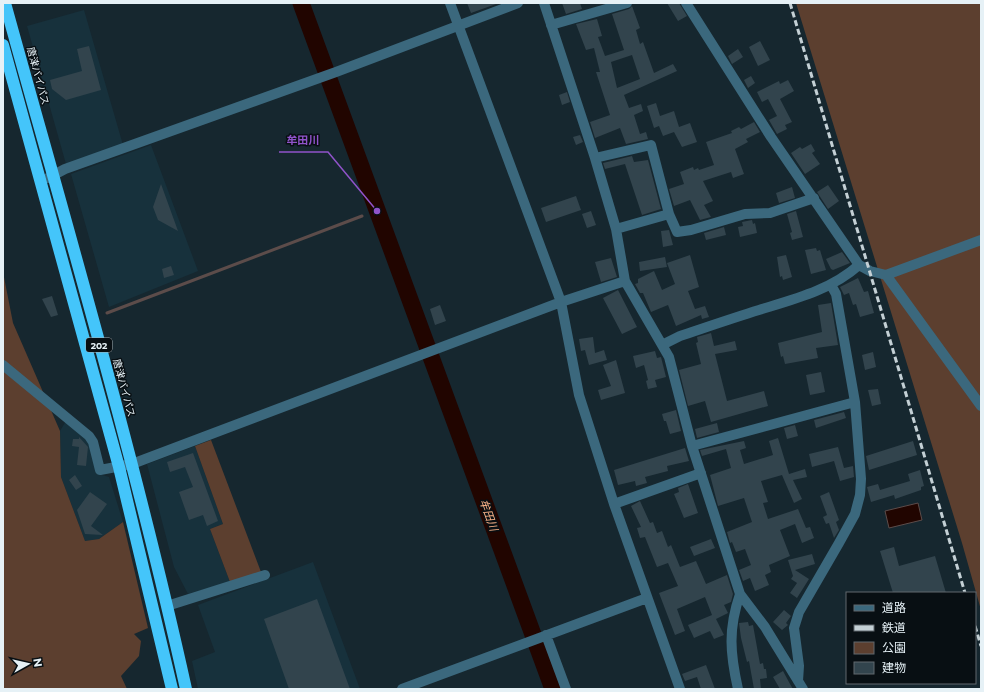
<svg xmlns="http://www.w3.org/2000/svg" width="984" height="692" font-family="Montserrat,'Noto Sans JP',sans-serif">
  <rect width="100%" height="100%" fill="#16272f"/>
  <!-- built -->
  <path fill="#17313c" d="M84,10L123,145L66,164L27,26Z
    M151,145L198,271L109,307L71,174Z
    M66,421L88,438L99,474L109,477L123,522L99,539L85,541L61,477L60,431Z
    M195,446L223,524L210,529L230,582L188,594L174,567L147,464Z
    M313,562L360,689H198L192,661L215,652L198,605Z"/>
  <!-- green -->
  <path fill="#5c3f2f" d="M796,3H981V610L962,543Z
    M3,272L13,323L60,431L61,477L85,541L99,539L123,522L148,628L134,634L141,641L139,656L121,676L127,689H3Z
    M211,440L261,572L230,582L210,529L223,524L195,446Z"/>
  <!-- water -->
  <path fill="#210500" stroke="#5c4c4a" d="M918,503L922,520L889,528L885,511Z"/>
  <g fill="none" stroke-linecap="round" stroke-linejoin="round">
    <!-- stream -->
    <path stroke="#5c4c4a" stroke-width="3" d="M107,313L362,216"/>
    <!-- river -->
    <path stroke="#210500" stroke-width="17" d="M301,3L553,689"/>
  </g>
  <!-- building -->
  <path fill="#32444d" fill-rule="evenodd" d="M467,3H496V4L471,13Z
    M562,3H580L582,9L566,14Z
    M667,3H679L687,16L678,21Z
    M632,6L640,28L636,30L640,44L643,42L654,73L673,64L677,71L624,95L629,108L641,104L643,111L634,115L640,134L646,132L648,139L626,144L620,128L595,138L590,122L610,115L596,72H600L594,48L586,50L576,24L597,19L602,36L598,37L605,56L624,50L612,14L629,9ZM632,55L640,79L617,88L611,62Z
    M760,41L770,60L758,66L749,47Z
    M89,46L101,90L66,100L52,89L50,80L82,71L77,49Z
    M738,49L743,57L732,64L728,56Z
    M751,76L755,83L748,88L744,80Z
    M788,80L794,91L780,99L792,122L785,125L787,129L777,134L769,120L777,116L768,99L762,102L757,92L779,81L780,84Z
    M567,92L570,102L562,105L559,95Z
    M656,103L660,116L674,111L679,127L690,123L697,142L682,147L674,132L663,136L659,126L654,128L647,106Z
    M754,122L760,132L746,139L748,142L735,149L744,174L733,178L731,172L703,181L713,201L704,205L711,217L700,220L690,200L674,206L669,189L684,184L680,172L693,167L694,170L698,168L699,170L714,165L706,142L732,133L731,131L739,127L741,129Z
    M580,135L583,142L576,145L573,137Z
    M811,144L815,151L812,153L820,164L805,174L791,153L800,147L802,149Z
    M632,156L634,162L648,160L661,209L642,215L625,164L605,169L603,163Z
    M161,184L178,231L158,220L153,207Z
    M828,185L839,201L828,209L817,192Z
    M792,187L795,198L779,203L776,193Z
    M576,196L581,210L546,222L541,208Z
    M591,211L596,225L587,228L582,214Z
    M796,211L803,237L792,240L790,233L792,232L787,214Z
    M752,220L753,224L755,223L757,233L740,237L738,227L743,226L742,222Z
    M724,227L726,235L706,240L704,233Z
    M669,230L673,245L663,247L661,231Z
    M816,248L817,251L820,250L826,270L811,274L805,250Z
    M842,252L850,263L833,270L831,269L826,259Z
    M690,255L699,287L688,291L695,309L705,306L709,317L702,319L701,315L676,326L668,305L651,312L643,293H640L635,284L638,283V279L654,271L662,290L675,284L667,263Z
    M786,255L792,277L783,280L782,276L780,277L777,257Z
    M665,257L667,267L640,271L639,262Z
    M611,258L617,277L601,282L595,262Z
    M171,266L174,275L164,278L162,269Z
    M858,278L864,292L868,291L874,313L860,317L856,304L853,305L849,293L844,295L840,287Z
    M618,290L637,327L622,334L603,298Z
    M52,296L58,315L51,317L42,299Z
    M831,303L838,345L816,348L818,358L785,364L783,356L781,357L778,343L822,332L818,305Z
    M440,305L446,321L435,325L430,309Z
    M711,333L714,346L735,341L737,350L715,354L727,401L764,391L768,406L711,422L705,401L688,406L679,370L701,364L696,343L698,342L697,337Z
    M593,337L595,353L604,350L607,360L589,365L585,350L581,351L579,339Z
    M655,351L657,358L661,357L666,377L655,380L657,387L648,389L646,381L648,380L644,365L636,368L633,356Z
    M873,352L876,367L865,370L862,355Z
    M616,360L625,393L601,400L598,390L611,386L603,365Z
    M821,372L825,392L810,395L806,375Z
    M878,389L881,404L872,406L868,390Z
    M676,410L681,431L670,434L666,421H664L662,414Z
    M844,412L846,418L816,428L814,420Z
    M717,423L719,432L697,438L695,429Z
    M795,425L798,436L787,439L784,428Z
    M79,437L88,447L86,466L77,465L79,447L72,446L73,439H79Z
    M778,438L789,474L805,469L807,477L793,480L802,499L794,503L782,475L761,481L768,502L763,503L768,519L798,509L806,528L810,527L814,538L802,543L795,524L780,530L790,556L769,565L771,572L765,575L769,585L755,591L750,578L743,581L739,570L751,565L745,549L736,552L732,542L730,543L727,532L752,522L744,498L718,506L710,475L731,468L726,449L702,456L700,450L744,441L746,448L740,450L744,464L773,455L769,441Z
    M913,441L917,455L869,470L866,456Z
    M838,447L844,468L853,466L854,477L840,481L834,461L812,467L809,454Z
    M685,448L689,461L667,466L668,471L645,477L647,483L636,486L635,481L618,485L614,470Z
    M193,453L218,521L207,526L203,515L189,520L179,492L193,487L185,467L170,472L167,462Z
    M920,470L924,486L921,487V490L895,499L894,495L871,502L867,487L878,484L880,490L910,481L908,474Z
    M75,475L82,486L76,490L69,480Z
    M688,484L698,513L684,518L674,494L679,492L678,488Z
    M90,492L107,504L91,526L103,535L85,534L77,510Z
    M829,492L839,520L836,522L839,530L834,538L829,523L826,524L823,517L827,515L820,496Z
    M640,501L650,523L653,522L657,533L662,531L668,547L671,545L680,567L696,561L706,584L727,575L733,594L731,602L724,605L728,613L716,619L724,635L714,639L710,631L694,638L688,625L712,615L705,597L677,609L685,631L675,635L659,593L678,586L668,563L657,567L645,537L640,538L637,528L641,527L631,506Z
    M711,539L715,548L694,556L690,547Z
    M894,547L899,566L935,556L946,593H893L880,551Z
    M812,554L815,564L795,570L809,579L797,598L790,593L797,583L791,579L793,576L788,560Z
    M317,599L350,689H289L264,619Z
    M784,610L791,616L786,623L788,625L782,630L773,622Z
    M748,622L749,626L753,625L760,664L763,663L764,669H766L767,678L760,679L761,689H754L749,661L747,662L741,638L739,623Z
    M706,665L715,689H701L697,677L685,681L682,674Z
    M783,671L790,684L793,689H780L773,677Z"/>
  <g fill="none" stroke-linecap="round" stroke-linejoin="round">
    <!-- minor -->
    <path stroke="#3b687d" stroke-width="10" d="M450,3L561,302L579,395L614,504L680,689
      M544,3L595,158L616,229L625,281L669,357L692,446L740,594L765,627L803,689
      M686,3L771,137L859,265L870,271L886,275L981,240
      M551,25L627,3
      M595,158L651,145L669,214L677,232L691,230L745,214L770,213L814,198
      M48,178L65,169L336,72L518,3
      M616,229L669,214
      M886,275L981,406
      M662,345L680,336C707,327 733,318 759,310C795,299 831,290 859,265
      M3,365L89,436L93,442L100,470L132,464L561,302L625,281
      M692,446L855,402
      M614,504L701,473
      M167,606L265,575
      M546,635L566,689
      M798,681L799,666L794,628L799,612L839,543L855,514L860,495L861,479L855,402L836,294L831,285
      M402,689L647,598
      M738,689C730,653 728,629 740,594"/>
    <!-- highway -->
    <path stroke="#44c5fa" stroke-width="12" d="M5,3C68,231 135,458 186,689
      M3,45L119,467L172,689"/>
    <!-- rail -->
    <path stroke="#c4d0d5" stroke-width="3" stroke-dasharray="6 3" stroke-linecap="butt" d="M790,3L965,593
      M975,626L981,646"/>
  </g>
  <g text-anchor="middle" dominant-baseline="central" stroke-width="3" stroke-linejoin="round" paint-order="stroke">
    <!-- shield labels -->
    <rect fill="#080f13" stroke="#a3adb2" stroke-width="1" x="86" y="338" width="26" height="14" rx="3"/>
    <g font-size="9" font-weight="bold" fill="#e6f1f6">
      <text x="99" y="345">202</text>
    </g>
    <!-- street labels -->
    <g font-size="10" fill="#e6f1f6" stroke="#080f13">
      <text transform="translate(38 76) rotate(75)">唐津バイパス</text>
      <text transform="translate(124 388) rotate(75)">唐津バイパス</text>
    </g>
    <!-- water labels -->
    <g font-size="11" font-style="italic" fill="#fbb287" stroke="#080f13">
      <text transform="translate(489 515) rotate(70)">牟田川</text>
    </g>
  </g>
  <!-- callouts -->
  <path fill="none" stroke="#9053ca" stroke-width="1.5" d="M377 211L328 152H279"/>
  <circle fill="#9053ca" stroke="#080f13" stroke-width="1.5" cx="377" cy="211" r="4"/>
  <g font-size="11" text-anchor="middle" font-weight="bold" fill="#9053ca" stroke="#080f13" stroke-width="3" stroke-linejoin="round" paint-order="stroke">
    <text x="303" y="144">牟田川</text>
  </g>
  <!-- border -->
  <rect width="984" height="692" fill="none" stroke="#e6f1f6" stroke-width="8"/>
  <!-- legend -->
  <rect x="846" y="592" width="130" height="92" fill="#080f13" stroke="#61696e"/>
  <rect x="854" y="605" width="20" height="6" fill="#3b687d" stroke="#61696e"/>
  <text x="882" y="612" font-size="12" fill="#e6f1f6">道路</text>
  <rect x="854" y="625" width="20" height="6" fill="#c4d0d5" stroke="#61696e"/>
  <text x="882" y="632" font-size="12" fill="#e6f1f6">鉄道</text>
  <rect x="854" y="642" width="20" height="12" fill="#5c3f2f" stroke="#61696e"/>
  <text x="882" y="652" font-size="12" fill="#e6f1f6">公園</text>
  <rect x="854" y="662" width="20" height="12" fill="#32444d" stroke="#61696e"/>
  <text x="882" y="672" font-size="12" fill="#e6f1f6">建物</text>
  <!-- north arrow -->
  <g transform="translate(28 664) rotate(82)" stroke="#080f13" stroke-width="3" paint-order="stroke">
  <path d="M0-3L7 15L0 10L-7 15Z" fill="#e6f1f6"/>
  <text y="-6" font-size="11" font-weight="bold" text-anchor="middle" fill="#e6f1f6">N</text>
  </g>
</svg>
